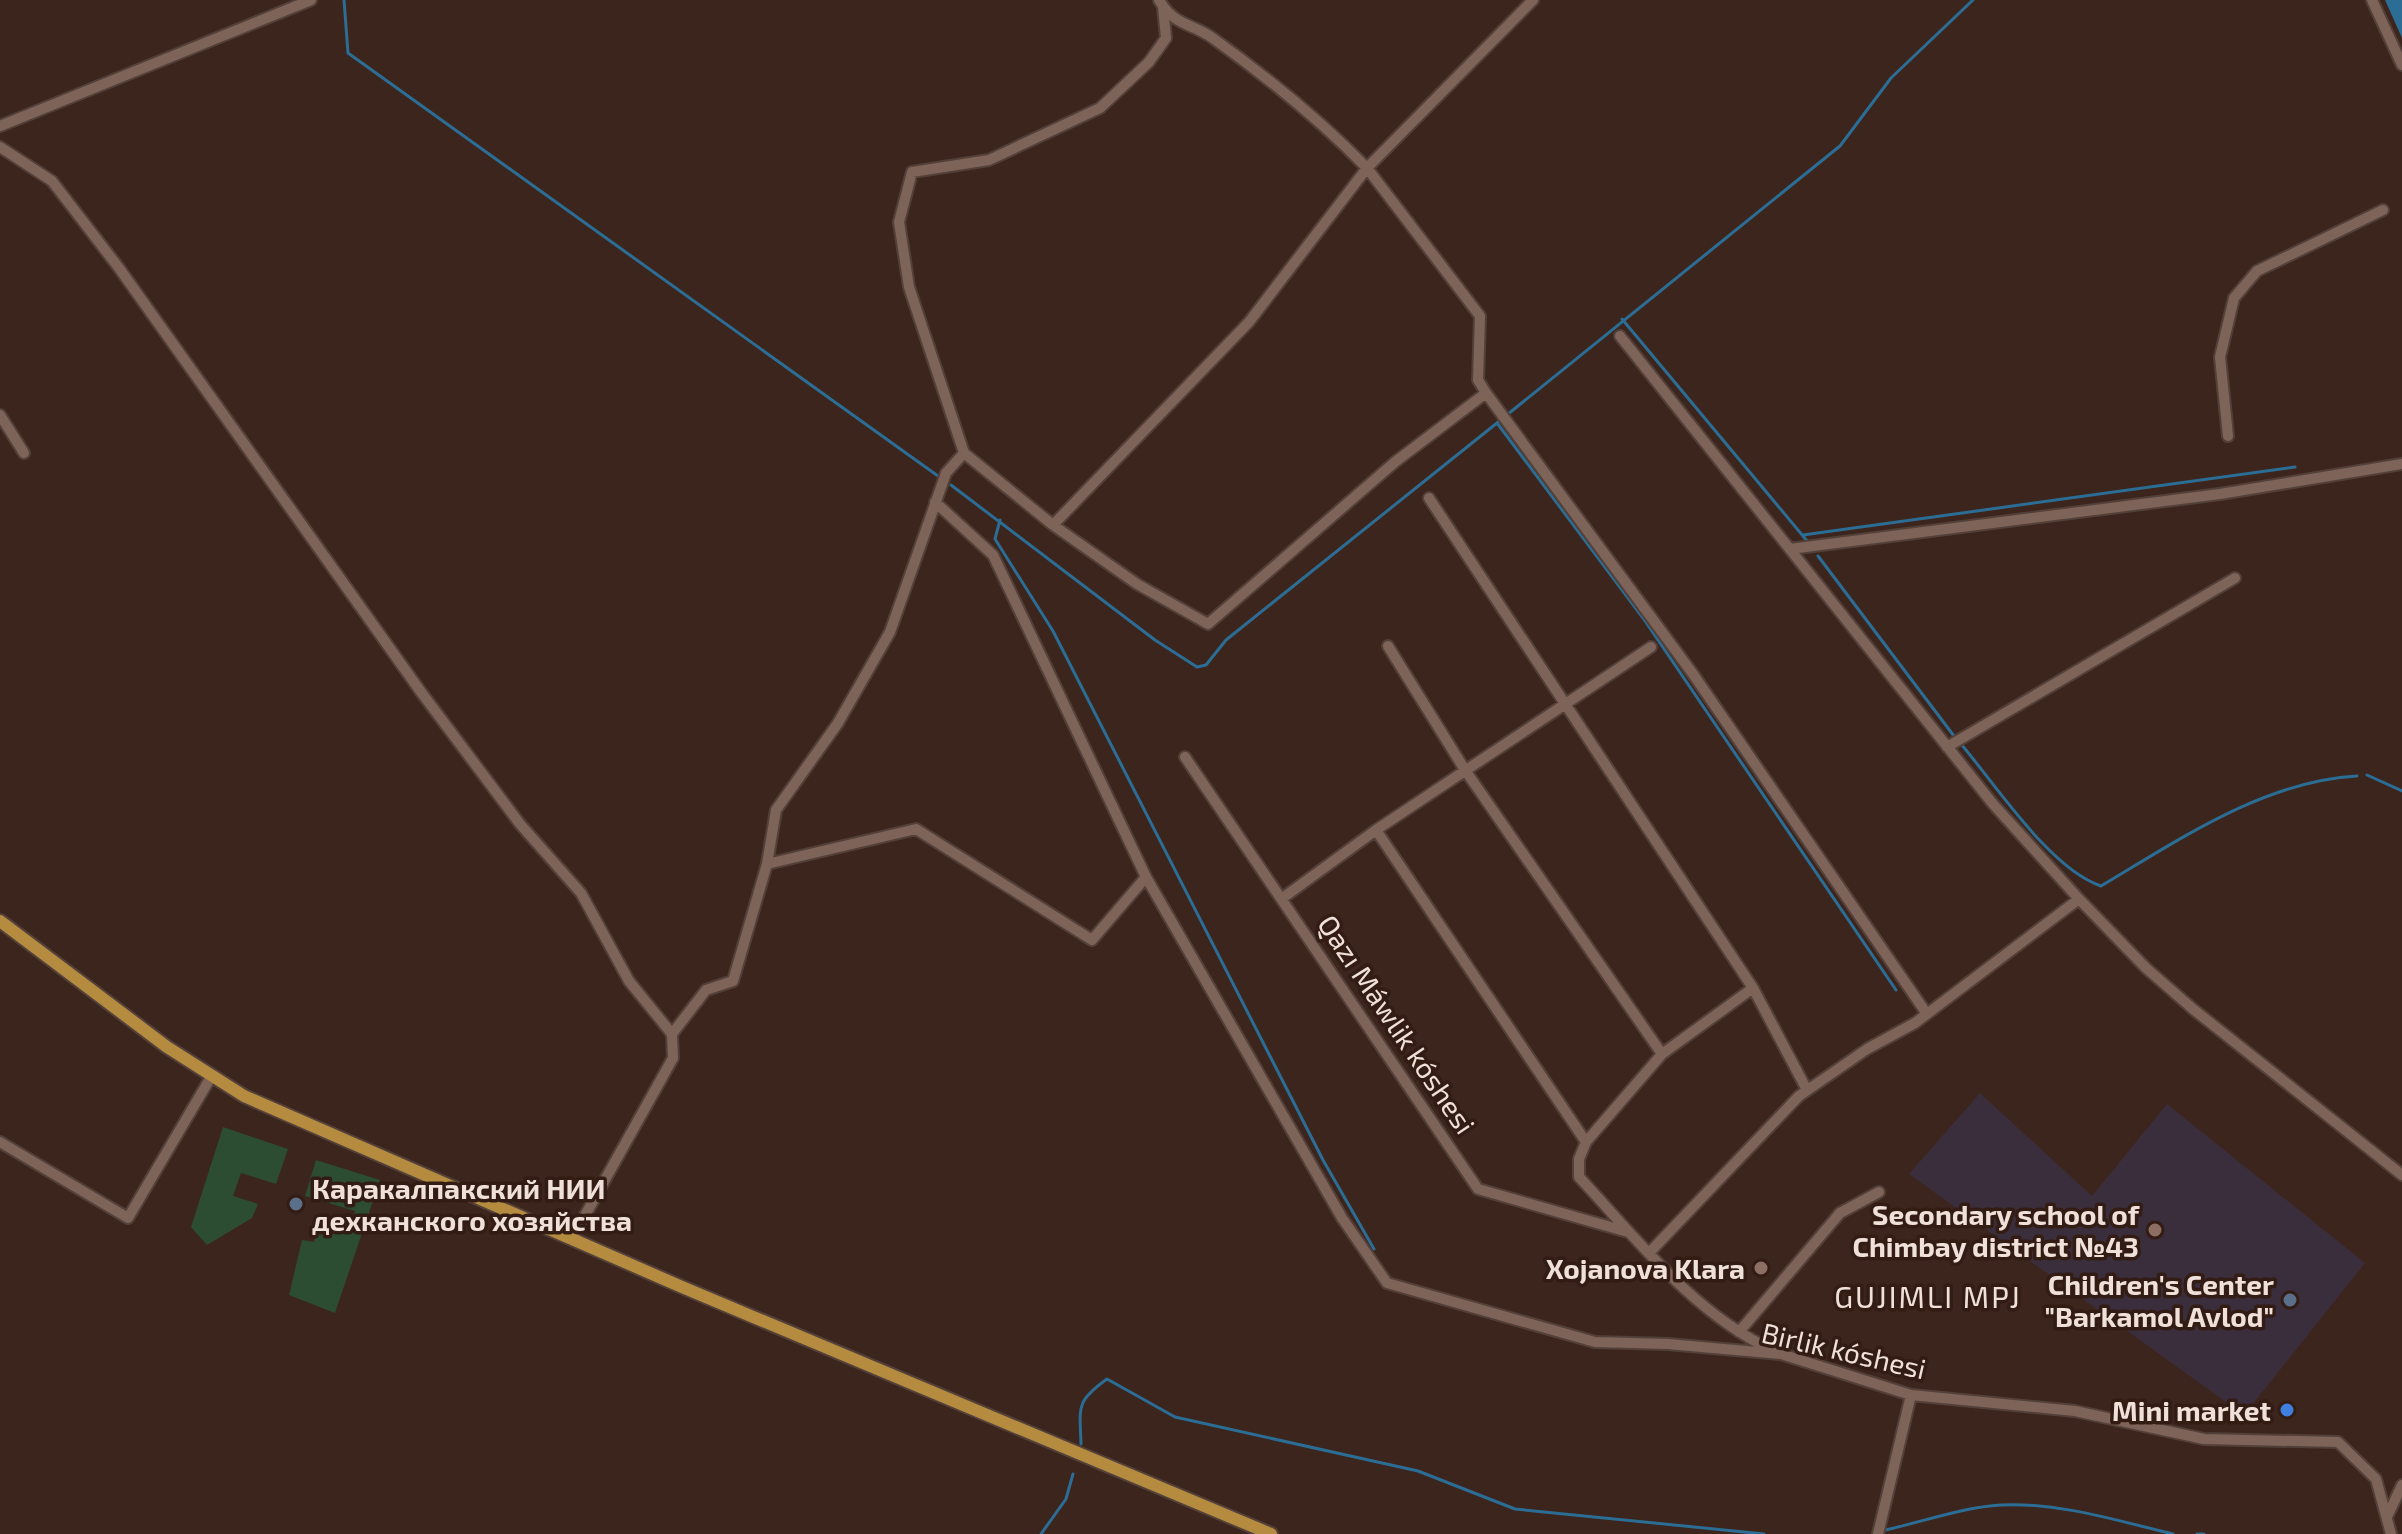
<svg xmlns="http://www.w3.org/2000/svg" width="2402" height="1534" font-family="'Exo 2',sans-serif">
  <rect width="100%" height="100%" fill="#3c251c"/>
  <!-- education -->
  <path fill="#3b2e3c" d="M1980,1093L2092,1196L2167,1104L2365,1263L2244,1415L1909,1174Z"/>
  <!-- green -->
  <path fill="#2c4d31" d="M223,1127L288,1149L276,1184L241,1173L233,1196L258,1204L252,1218L207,1245L191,1227Z
    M316,1160L380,1180L335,1313L289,1295L302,1240L314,1242L319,1223L350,1232L355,1211L305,1196Z"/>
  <!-- water -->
  <path fill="#2b6d95" d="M2385,0H2402V38Z"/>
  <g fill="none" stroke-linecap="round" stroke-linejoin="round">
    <!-- stream -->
    <path stroke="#2b6d95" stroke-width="3" d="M344,0L348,53L938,476
      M1622,319L1808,542
      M1508,414L1840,146L1891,78L1973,0
      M1497,423L1643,618L1896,990
      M951,485L1155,640L1197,667L1206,665L1226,640L1502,419
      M1000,520L995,539L1053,631L1323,1160L1374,1249
      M1803,535L2295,467
      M1818,556L1954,736
      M1961,744C1996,785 2050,869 2101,886C2179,840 2264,781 2357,776
      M2367,775L2402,791
      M1081,1444C1080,1407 1075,1402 1107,1379L1175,1417L1418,1471L1515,1509L1764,1534
      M1885,1530C1922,1522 1963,1507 2001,1505C2059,1502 2118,1521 2173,1534
      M1041,1534L1066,1499L1073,1474
      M2197,1534H2204"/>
    <!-- minor casing -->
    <g stroke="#534039" stroke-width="14">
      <path id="minor" d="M1159,0C1175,27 1193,23 1214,39C1267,77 1321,121 1367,168L1480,316L1478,380L1486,393L1693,674L1927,1014
        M2372,0L2402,65
        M1163,7L1166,38L1149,62L1100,108L989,160L912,172L899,222L909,287L964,453L1053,525L1137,584L1208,624L1395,462L1486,393
        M0,126L311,0
        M0,147L52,181L119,268L421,692L520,824L581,893L629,981L672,1034L673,1058L573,1237
        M1620,336L1993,804L2079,899L2146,968L2193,1009L2402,1175
        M0,415L24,453
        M2228,436L2220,357L2234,298L2257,271L2383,210
        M1429,498L1753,988L1807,1090
        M935,502L993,555L1146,877L1342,1218L1387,1283L1595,1342L1668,1344L1781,1354L1911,1395L2075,1411L2204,1439L2338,1442L2376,1479L2391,1534
        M1053,525L1249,322L1367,168L1533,0
        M1790,549L2220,494L2402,464
        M1388,646L1465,770L1662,1054
        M1947,747L2235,578
        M1185,757L1478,1189L1628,1232
        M1376,830L1586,1142L1579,1159V1177C1637,1239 1693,1313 1772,1350
        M767,864L916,829L1092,940L1146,877
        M1284,897L1376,830L1651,647
        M672,1034L706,990L733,981L767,864L776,810L838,723L890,632L946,473L964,453
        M0,1142L128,1218L211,1077
        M1586,1142L1662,1054L1753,988
        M1649,1253L1799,1096L1867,1049L1915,1023L2079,899
        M1739,1332L1840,1213L1879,1192
        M2387,1517L2402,1485
        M1878,1534L1911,1395"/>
    </g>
    <!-- major casing -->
    <g stroke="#534039" stroke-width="16">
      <path id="major" d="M0,921L167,1047L244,1096L682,1287L1271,1534"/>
    </g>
    <!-- minor -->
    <use href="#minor" stroke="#7e6359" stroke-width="10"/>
    <!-- major -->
    <use href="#major" stroke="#b48b3f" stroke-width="12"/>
  </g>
  <!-- markers -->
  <g fill="#5c6f8a" stroke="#321c13" stroke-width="3">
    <circle cx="296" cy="1204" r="8"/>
    <circle cx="2290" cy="1300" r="8"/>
  </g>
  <g fill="#8d6e63" stroke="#321c13" stroke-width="3">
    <circle cx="2155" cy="1230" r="8"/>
    <circle cx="1761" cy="1268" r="8"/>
  </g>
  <circle fill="#3f7fe0" stroke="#321c13" stroke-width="3" cx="2287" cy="1410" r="8"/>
  <g text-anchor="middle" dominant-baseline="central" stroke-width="7" stroke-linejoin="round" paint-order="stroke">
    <!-- street labels -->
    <g font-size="28" fill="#f0e0da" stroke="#321c13">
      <text transform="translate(1397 1024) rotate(56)">Qazı Máwlik kóshesi</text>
      <text transform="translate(1844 1350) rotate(13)">Birlik kóshesi</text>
    </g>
    <!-- poi labels -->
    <g font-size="28" font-weight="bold" fill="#f0e0da" stroke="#321c13" text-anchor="end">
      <text x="312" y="1188" text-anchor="start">Каракалпакский НИИ<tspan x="312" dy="32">дехканского хозяйства</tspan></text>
      <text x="2139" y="1214">Secondary school of<tspan x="2139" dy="32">Chimbay district №43</tspan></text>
      <text x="1745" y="1268">Xojanova Klara</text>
      <text x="2274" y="1284">Children's Center<tspan x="2274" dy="32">"Barkamol Avlod"</tspan></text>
      <text x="2271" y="1410">Mini market</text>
    </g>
    <!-- neighbourhood labels -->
    <g font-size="30" letter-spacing="2" fill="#f0e0da" stroke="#321c13">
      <text x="1928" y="1296">GUJIMLI MPJ</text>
    </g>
  </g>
</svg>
